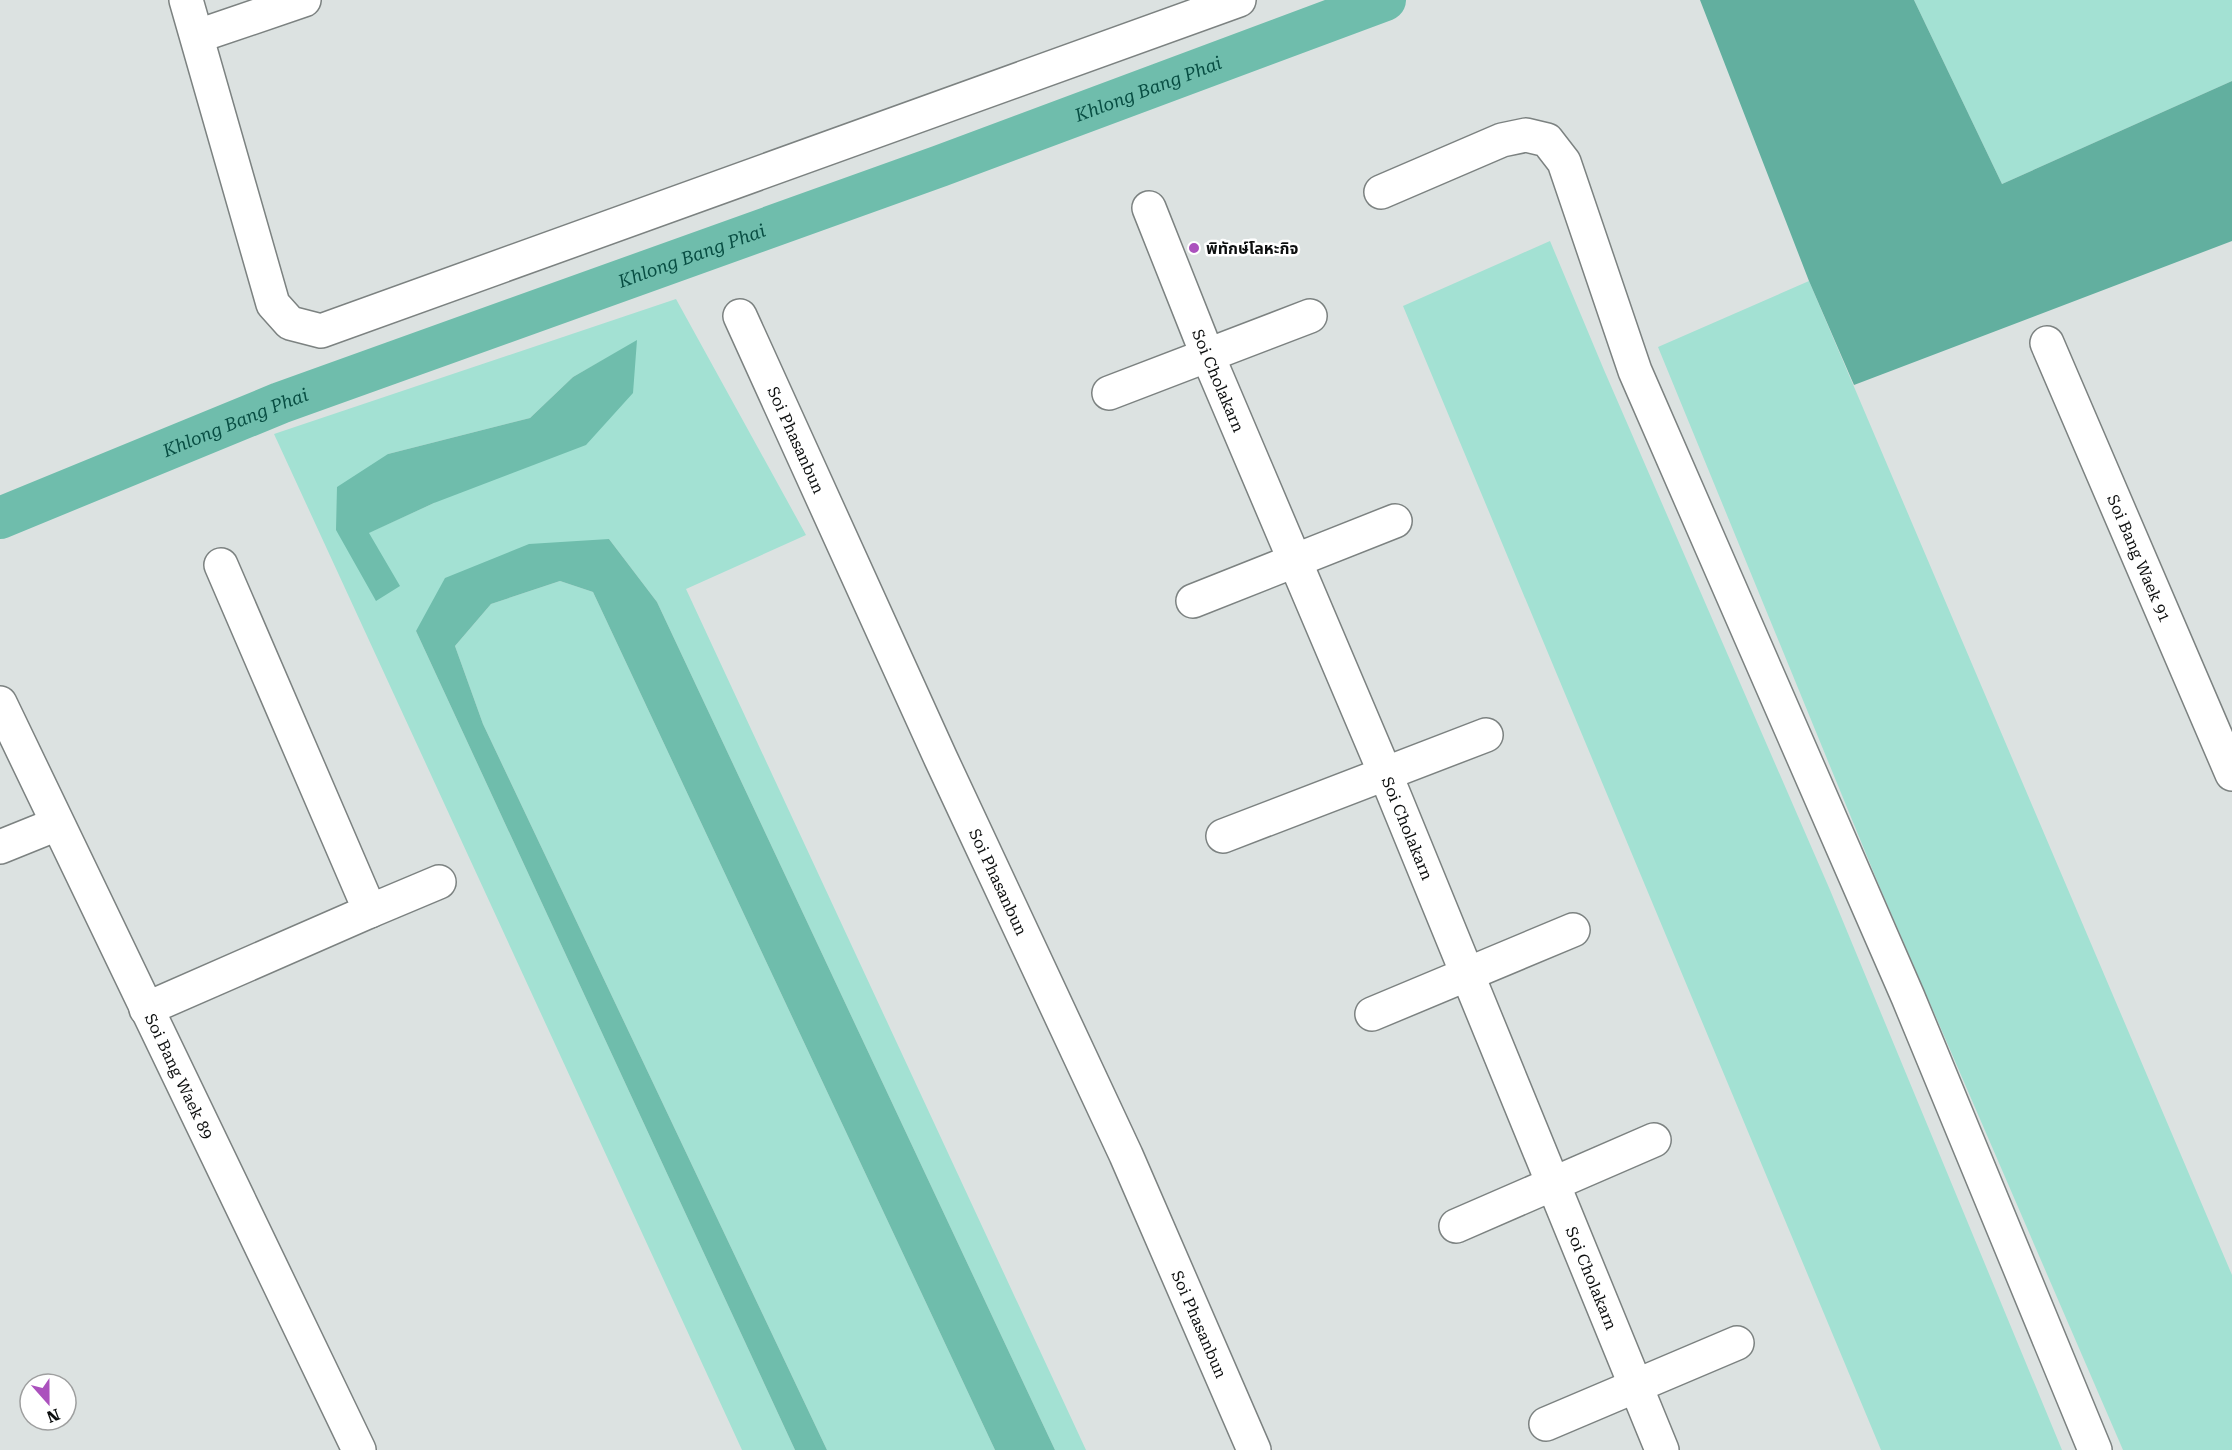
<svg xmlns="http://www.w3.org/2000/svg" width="2232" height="1450" font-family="'Roboto Serif','Noto Sans Thai',serif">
  <rect width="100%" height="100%" fill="#dce2e1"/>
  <!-- green -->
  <path fill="#a3e1d3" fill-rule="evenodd" d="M1914,0H2232V81L2002,184Z
    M1550,241L1604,370L1830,890L2062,1450H1881L1403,306Z
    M1809,281L2232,1275V1450H2123L1878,883L1658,347Z
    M676,299L806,535L686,589L1086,1450H1055L657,602L609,539L416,631L795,1450H742L274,434ZM637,341L434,503L368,533L388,454L530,418L573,377Z
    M560,581L593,592L995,1450H827L483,724L455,646L491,604Z"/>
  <!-- forest -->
  <path fill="#62af9f" d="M1700,0H1914L2002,184L2232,81V241L1854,385L1809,281Z"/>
  <!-- water -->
  <path fill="#6fbdac" d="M637,340L633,393L586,445L434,503L369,533L400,586L376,601L336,530L337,487L388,454L530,418L573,377Z
    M609,539L657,602L1055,1450H995L593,592L560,581L491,604L455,646L483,724L827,1450H795L416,631L445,578L529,544Z"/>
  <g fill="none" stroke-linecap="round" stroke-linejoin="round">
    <!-- canal -->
    <path stroke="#6fbdac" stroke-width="42" id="s1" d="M0,518L280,403L940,166L1385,0"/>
    <!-- street casing -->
    <g stroke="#7c8281" stroke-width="36">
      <g id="street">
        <path d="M186,0L273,304L290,323L321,331L1239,0"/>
        <path d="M198,36L304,0"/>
        <path d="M1381,192L1502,140L1526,135L1547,140L1564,162L1635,371L1908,997L2095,1450"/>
        <path id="s2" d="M1149,208L1207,354L1385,773L1662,1450"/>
        <path id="s3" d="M740,316L941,759L1126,1155L1254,1450"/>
        <path id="s4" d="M2047,343L2232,774"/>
        <path d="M1109,393L1310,316"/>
        <path d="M1193,601L1395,521"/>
        <path id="s5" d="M0,703L359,1450"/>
        <path d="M1223,836L1486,735"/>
        <path d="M0,847L57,824"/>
        <path d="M370,911L439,882"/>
        <path d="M146,1009L370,911L221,565"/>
        <path d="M1372,1014L1573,930"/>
        <path d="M1456,1226L1654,1140"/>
        <path d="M1546,1424L1737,1343"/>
      </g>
    </g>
    <!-- street -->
    <use href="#street" stroke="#fff" stroke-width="33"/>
  </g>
  <!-- markers -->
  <circle fill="#ab51bd" stroke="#fff" stroke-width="2" cx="1194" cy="248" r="6"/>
  <g text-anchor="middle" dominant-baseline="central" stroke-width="5" stroke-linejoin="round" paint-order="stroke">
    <!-- poi labels -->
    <g font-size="16" font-weight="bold" fill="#0d0f0f" stroke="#fff" text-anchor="start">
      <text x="1206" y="248">พิทักษ์โลหะกิจ</text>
    </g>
    <!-- street labels -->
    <g font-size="16" fill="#0d0f0f" stroke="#fff">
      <text stroke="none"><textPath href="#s2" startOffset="186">Soi Cholakarn</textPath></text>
      <text stroke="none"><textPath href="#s3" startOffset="136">Soi Phasanbun</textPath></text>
      <text stroke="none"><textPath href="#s4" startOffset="234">Soi Bang Waek 91</textPath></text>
      <text stroke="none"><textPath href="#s2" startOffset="672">Soi Cholakarn</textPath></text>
      <text stroke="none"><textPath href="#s3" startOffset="622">Soi Phasanbun</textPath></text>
      <text stroke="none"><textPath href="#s5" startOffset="414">Soi Bang Waek 89</textPath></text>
      <text stroke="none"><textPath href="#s2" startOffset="1158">Soi Cholakarn</textPath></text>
      <text stroke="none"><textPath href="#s3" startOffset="1108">Soi Phasanbun</textPath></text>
    </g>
    <!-- water labels -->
    <g font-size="18" font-style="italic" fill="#074d42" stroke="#fff">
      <text stroke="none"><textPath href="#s1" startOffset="1226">Khlong Bang Phai</textPath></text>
      <text stroke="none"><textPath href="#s1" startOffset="740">Khlong Bang Phai</textPath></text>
      <text stroke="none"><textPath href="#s1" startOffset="254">Khlong Bang Phai</textPath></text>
    </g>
  </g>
  <!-- north arrow -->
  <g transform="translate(48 1402) rotate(159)"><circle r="28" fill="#ffffff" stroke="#9e9f9f" stroke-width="1.5"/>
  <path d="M0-4.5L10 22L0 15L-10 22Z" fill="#ab51bd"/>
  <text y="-9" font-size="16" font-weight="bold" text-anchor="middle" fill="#0d0f0f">N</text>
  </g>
</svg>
